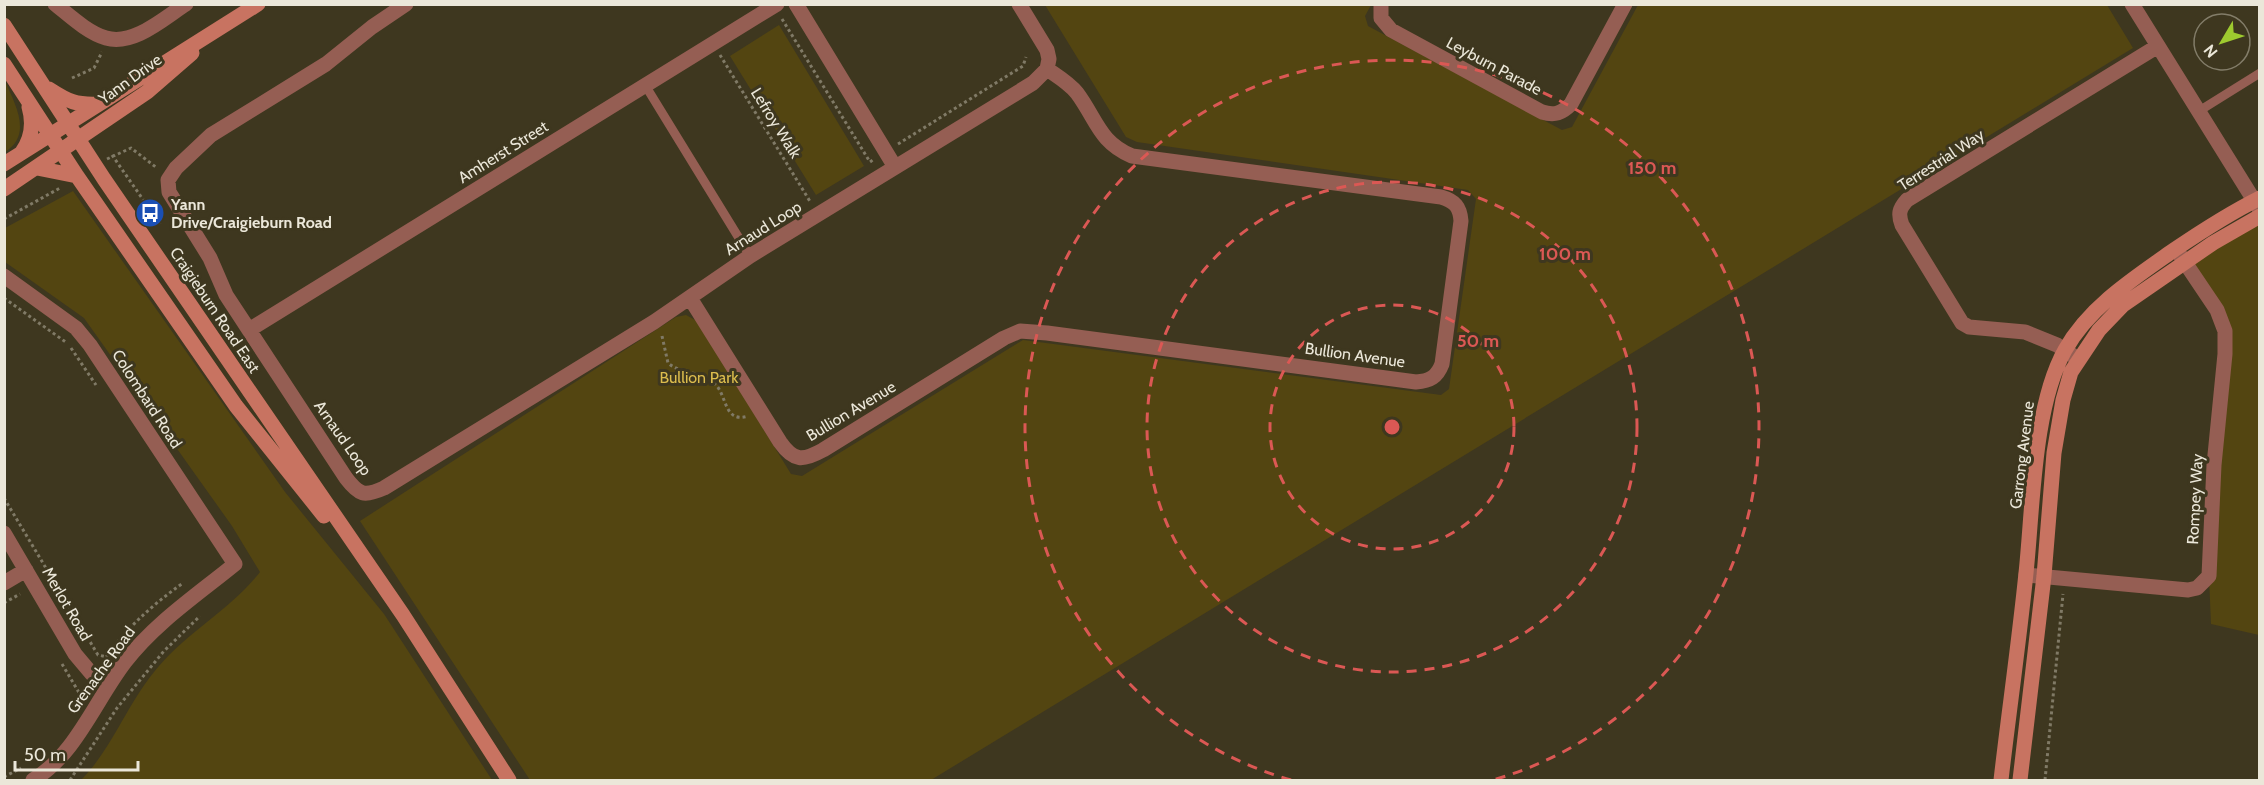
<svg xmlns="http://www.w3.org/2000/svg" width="2264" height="785" font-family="Cabin,sans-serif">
  <rect width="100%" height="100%" fill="#3e371f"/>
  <!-- green -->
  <path fill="#534511" d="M1045,5H1371L1365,16L1368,26L1562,130L1572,127L1638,5H2107L2133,48L931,780H530L360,521L676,317L686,315L697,321L791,474L802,476L1023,340L1441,395L1449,389L1476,199L1468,190L1137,142L1126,137Z
    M779,25L864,166L816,195L730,56Z
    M5,81C15,104 33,135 5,152Z
    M73,191L285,492L384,614L492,780H81C113,748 128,701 159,666C189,631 232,608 260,572L232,526L84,318L5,262V228Z
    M2259,216V635L2211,624L2209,576L2225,331L2185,262Z"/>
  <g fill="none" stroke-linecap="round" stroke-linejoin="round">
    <!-- path -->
    <path stroke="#807a66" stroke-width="3" stroke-dasharray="3 3" stroke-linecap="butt" d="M782,19L870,162L874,159
      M720,55L811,203
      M72,78L94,68L102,52
      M4,117V120
      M898,144L1023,66L1026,57
      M112,155L160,224
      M107,159L131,148L157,168
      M4,219L60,188
      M4,298L67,343
      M662,336L668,363C682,375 701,370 715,384C727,395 724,424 748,416
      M71,348L96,385
      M4,498L98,655L107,657
      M4,603L20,594
      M103,662C124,630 152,605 183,583
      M62,664L81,696
      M72,713L86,688
      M4,777L21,768
      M70,780L117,708L164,651L200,616
      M2045,780L2063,594"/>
    <!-- lane -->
    <path stroke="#955e53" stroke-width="9" d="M645,85L750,256
      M2199,111L2260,73"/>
    <!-- street -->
    <path stroke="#955e53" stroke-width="15" d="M55,4C70,16 88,33 106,38C134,46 164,18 186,4
      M406,4L372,27L326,64L211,135L176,168L168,180L169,192L210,258L226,295L346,478C359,495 364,497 384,488L654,322L750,256L1033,83L1047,69
      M796,4L895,167
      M1381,4V18L1391,30L1542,112C1555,116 1562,113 1571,104L1625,4
      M2132,4L2260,210
      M4,276L76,328L90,345L235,564C197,595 155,623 125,662C95,701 76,754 33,780
      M690,298L780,442C794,462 803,461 823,450L1004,338L1020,331L1047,333L1416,382C1430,381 1437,377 1442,364L1461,221C1460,207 1455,201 1441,197L1132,156C1099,142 1097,120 1077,93C1069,83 1057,76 1047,69L1049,59L1047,50L1019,4
      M249,330L777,4
      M2078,359L2057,345L2025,332L1969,327L1962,323L1902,225C1898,214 1899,209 1907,200L2158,46
      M4,533L75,654L91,673L108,685
      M2026,575L2188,590L2197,588L2209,576L2214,465L2225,354V331L2217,310L2178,252
      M4,583L26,570"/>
    <!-- secondary -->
    <path stroke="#c87361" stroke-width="15" d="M4,25L104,179L403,615L509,780
      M4,64L77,176L236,406L324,516
      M49,89C69,102 76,105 99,104
      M22,152C32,138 34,124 29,107
      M4,164L258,4
      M37,168L77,176
      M4,189L147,92L192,53
      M2001,780C2009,711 2019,642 2026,573C2033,508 2033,407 2065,350C2089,307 2134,278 2174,250C2202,231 2230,213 2260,198
      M2020,780L2044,576L2054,453L2063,400L2071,372L2099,330L2123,305L2213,243L2260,216"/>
  </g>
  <!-- distance rings -->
  <g fill="none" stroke="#db5854" stroke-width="3" stroke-dasharray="10 8">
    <circle cx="1392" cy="427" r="122"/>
    <circle cx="1392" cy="427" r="245"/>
    <path d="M1291 780A367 367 0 1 1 1493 780"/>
  </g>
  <!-- icons -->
  <defs>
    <g id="bus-disc" transform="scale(1.5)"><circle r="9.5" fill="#1a4fb4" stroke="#3e371f"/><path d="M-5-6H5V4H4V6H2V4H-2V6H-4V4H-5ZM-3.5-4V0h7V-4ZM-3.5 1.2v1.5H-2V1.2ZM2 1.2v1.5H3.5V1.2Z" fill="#fff"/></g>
  </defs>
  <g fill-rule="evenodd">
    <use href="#bus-disc" x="150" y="213"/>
  </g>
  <g text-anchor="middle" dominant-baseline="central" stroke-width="6" stroke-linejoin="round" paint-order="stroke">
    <!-- street labels -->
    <g font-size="16" fill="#ebe7d9" stroke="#3e371f">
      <text transform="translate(1494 66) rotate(28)">Leyburn Parade</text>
      <text transform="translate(130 79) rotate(-36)">Yann Drive</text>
      <text transform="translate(776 123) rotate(58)">Lefroy Walk</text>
      <text transform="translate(503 152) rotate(-32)">Amherst Street</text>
      <text transform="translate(1941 160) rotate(-33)">Terrestrial Way</text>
      <text transform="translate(763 228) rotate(-32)">Arnaud Loop</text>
      <text transform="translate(215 310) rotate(56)">Craigieburn Road East</text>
      <text transform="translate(1355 355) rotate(8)">Bullion Avenue</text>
      <text transform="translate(147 399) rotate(57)">Colombard Road</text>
      <text transform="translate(851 411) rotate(-31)">Bullion Avenue</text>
      <text transform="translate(343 438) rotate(55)">Arnaud Loop</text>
      <text transform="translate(2022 455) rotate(-83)">Garrong Avenue</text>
      <text transform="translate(2195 499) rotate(-87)">Rompey Way</text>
      <text transform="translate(67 604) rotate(60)">Merlot Road</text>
      <text transform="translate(101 670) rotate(-54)">Grenache Road</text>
    </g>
    <!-- poi labels -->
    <g font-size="16" font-weight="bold" fill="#ebe7d9" stroke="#3e371f" text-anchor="start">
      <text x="171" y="204">Yann<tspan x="171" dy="18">Drive/Craigieburn Road</tspan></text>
    </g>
    <!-- park labels -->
    <g font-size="16" fill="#dcbc4d" stroke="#3e371f">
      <text x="699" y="377">Bullion Park</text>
    </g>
  </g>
  <circle cx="1392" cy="427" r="9" fill="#db5854" stroke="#3e371f" stroke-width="3"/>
  <g font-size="18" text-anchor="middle" font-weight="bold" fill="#db5854" stroke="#3e371f" stroke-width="6" stroke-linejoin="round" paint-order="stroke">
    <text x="1652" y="174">150 m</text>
    <text x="1565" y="260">100 m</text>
    <text x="1478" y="347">50 m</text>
  </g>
  <!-- border -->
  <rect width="2264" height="785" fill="none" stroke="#ebe7d9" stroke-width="12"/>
  <!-- north arrow -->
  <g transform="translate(2222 42) rotate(231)"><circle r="28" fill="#3e371f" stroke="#837d69" stroke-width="1.5"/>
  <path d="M0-4.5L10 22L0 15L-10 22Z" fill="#9eca2f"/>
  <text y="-9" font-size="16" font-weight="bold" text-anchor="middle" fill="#ebe7d9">N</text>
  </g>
  <!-- scale -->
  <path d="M15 761v9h123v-9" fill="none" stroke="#ebe7d9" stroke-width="3"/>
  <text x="24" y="761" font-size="18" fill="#ebe7d9" stroke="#3e371f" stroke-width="4.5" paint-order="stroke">50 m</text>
</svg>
